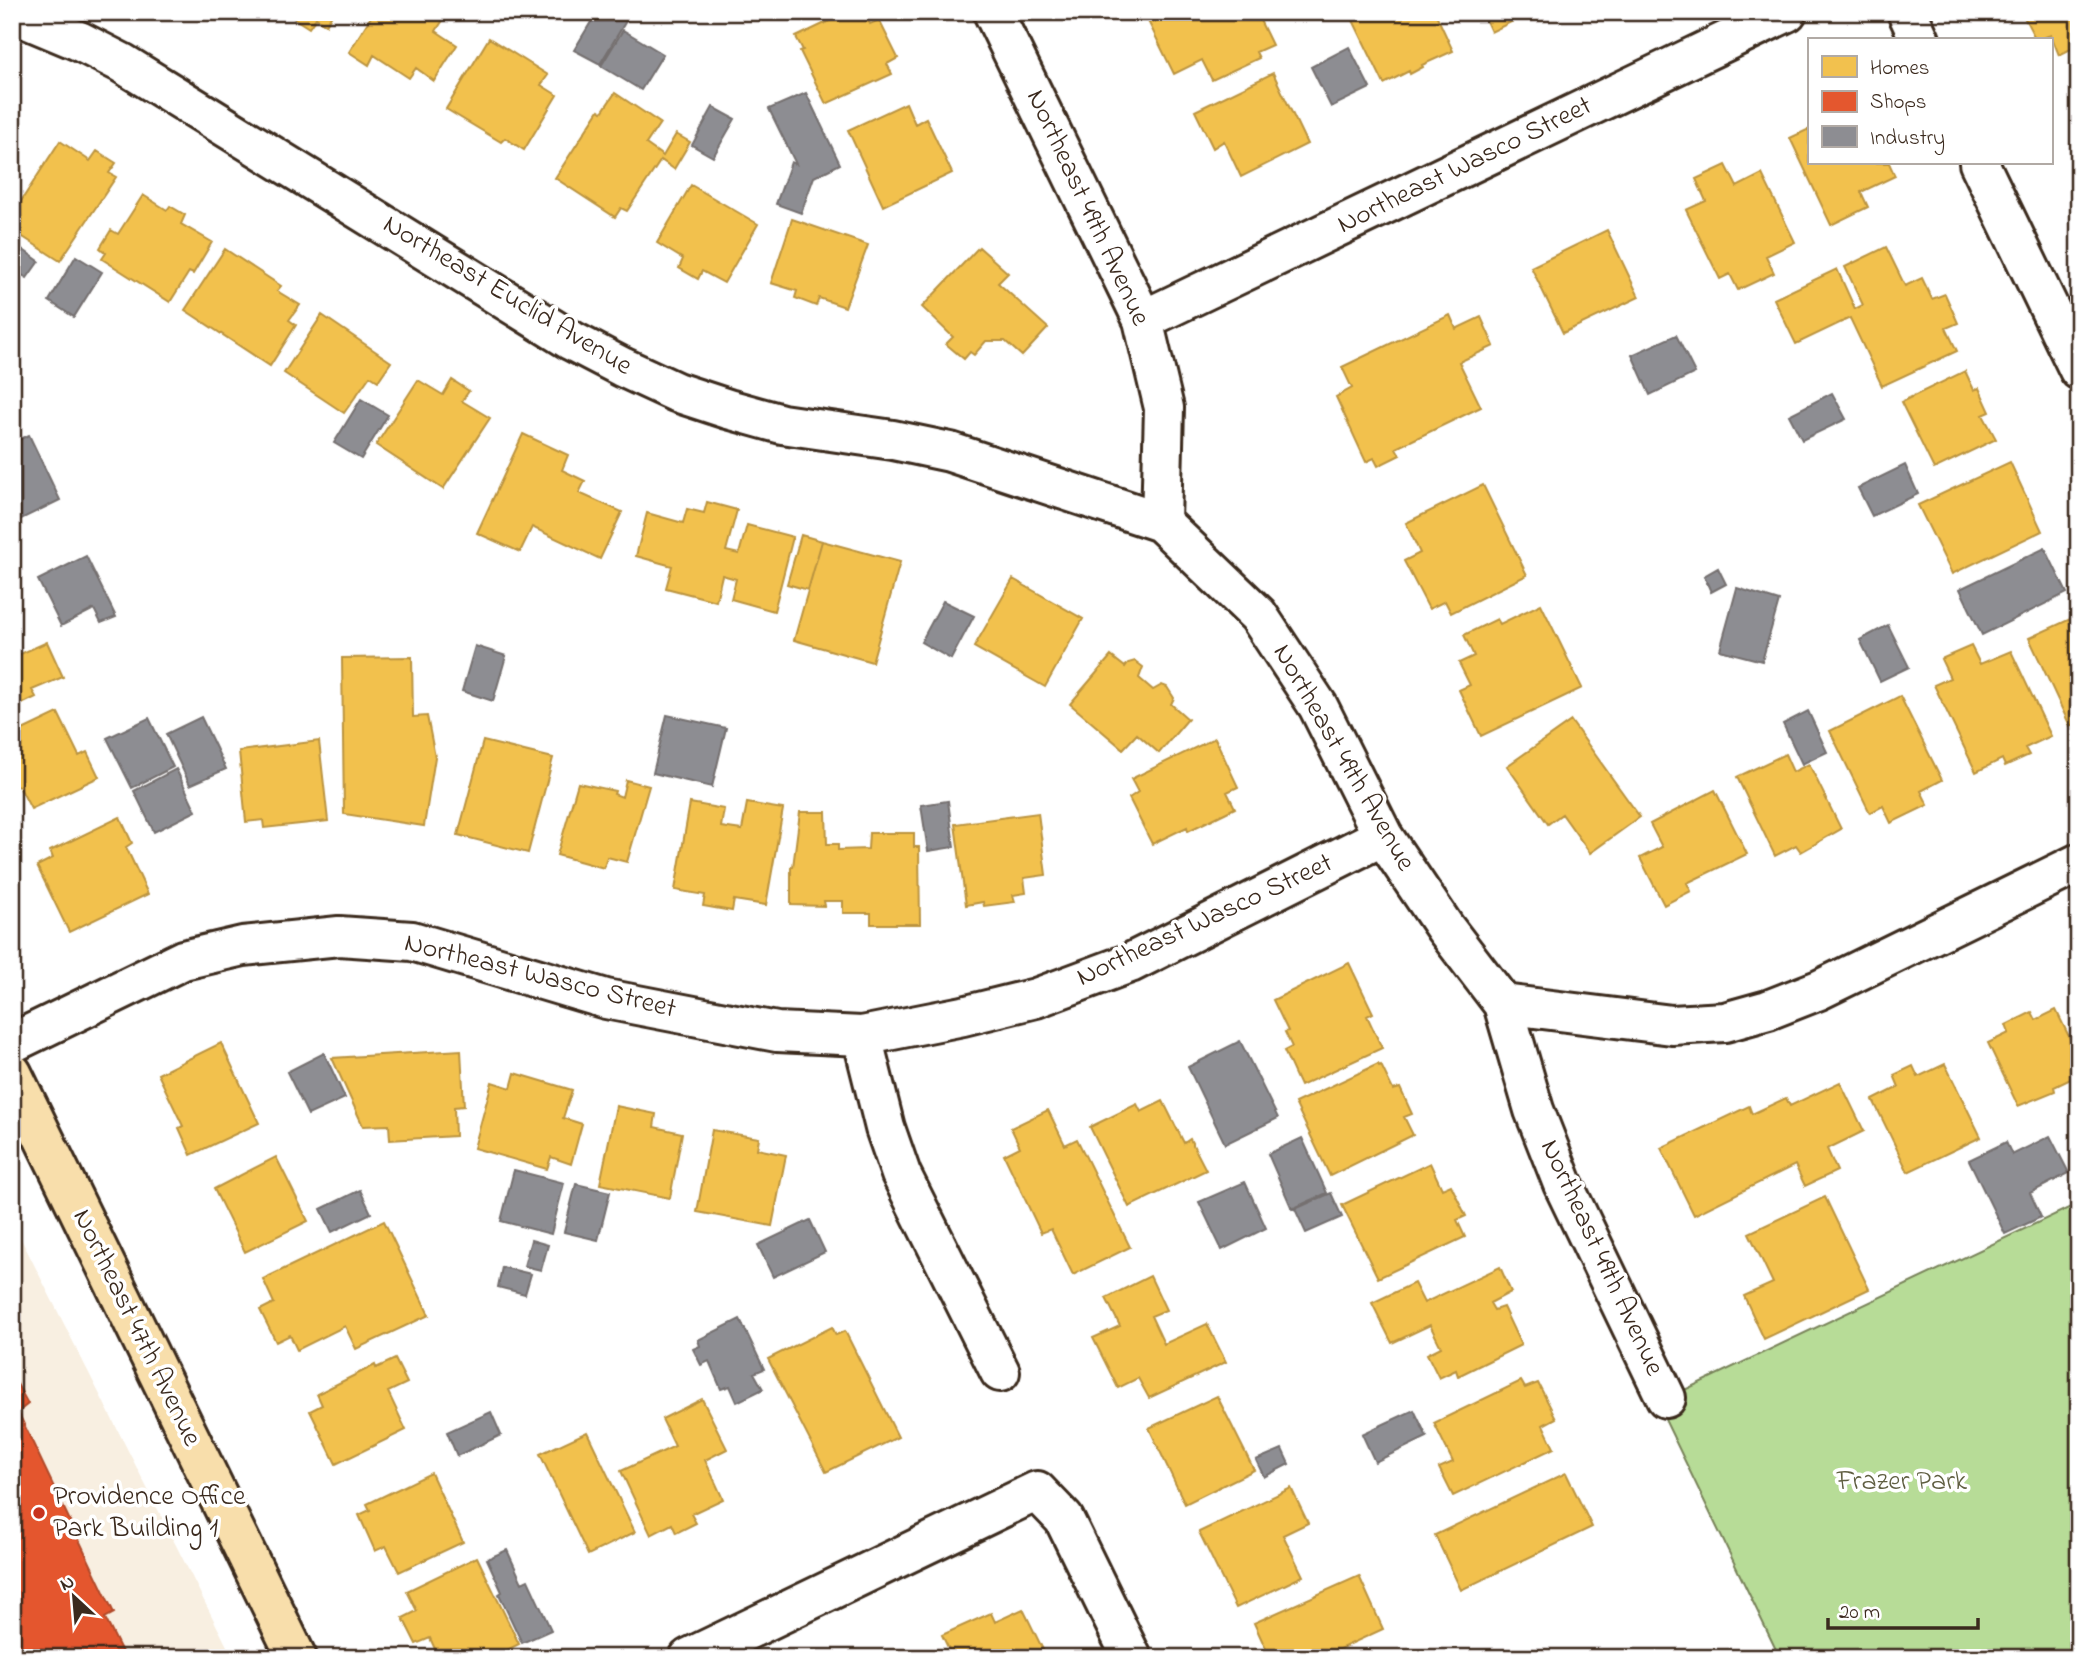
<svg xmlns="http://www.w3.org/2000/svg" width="2091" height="1670" font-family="'Indie Flower',sans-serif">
  <rect width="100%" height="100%" fill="#fff"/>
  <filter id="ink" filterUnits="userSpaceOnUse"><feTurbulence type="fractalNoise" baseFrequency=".0143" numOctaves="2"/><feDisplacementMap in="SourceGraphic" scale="14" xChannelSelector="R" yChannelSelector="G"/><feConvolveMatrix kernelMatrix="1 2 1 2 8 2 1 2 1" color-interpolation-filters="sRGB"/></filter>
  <g filter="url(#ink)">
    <!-- built -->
    <path fill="#f8efe1" d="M12,1221L233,1658H12Z"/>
    <!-- green -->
    <path fill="#b7dc97" stroke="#79835a" stroke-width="2" d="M2079,1203V1658H1780L1657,1403Z"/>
    <!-- homes -->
    <path fill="#f2c14e" stroke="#bb9440" stroke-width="2" d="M284,12H333L326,25L316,18L309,28Z
      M374,12L447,14L436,31L457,45L434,81L416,68L409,78L374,55L369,65L349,52Z
      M848,12H864L870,24L879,20L898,58L887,64L892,74L826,104L800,51L803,50L796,37Z
      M1156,12H1256L1272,45L1256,52L1259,58L1212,80L1202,60L1174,74L1146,17Z
      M1349,12H1435L1453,51L1422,65L1423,67L1410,74L1409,71L1384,84Z
      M1482,12H1559L1542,20L1539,13L1523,21L1521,17L1491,32Z
      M2033,12H2079V45L2059,55L2051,35L2036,40L2024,17Z
      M489,38L548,75L541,85L557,95L524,150L505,138L501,142L446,109Z
      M1273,73L1307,144L1241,177L1224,141L1213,148L1195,111Z
      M615,93L660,123L646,144L663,156L676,134L690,142L674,169L661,160L627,211L621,208L615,217L555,178L599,110L602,112Z
      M906,103L915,124L926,118L952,173L883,206L848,130Z
      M1809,129V163H1889L1895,176L1861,192L1868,207L1831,225L1790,138Z
      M60,141L90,161L97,151L116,163L109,173L116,177L60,261L12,230V215Z
      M1726,165L1737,187L1762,174L1795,242L1766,256L1774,273L1738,290L1730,274L1720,279L1686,210L1706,201L1696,179Z
      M691,185L758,224L724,283L702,271L698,279L679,268L683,259L657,243Z
      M143,195L167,210L170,206L185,215L181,224L212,242L193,274L189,272L170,302L102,259L106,253L100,248L111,230L118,234Z
      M792,219L868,245L845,307L819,298L816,306L795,298L797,291L771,283Z
      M1607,230L1639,297L1563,333L1531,267Z
      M979,247L1008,273L998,283L1048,328L1022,356L1005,341H986L974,355L970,352L964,359L946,344L953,337L922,307Z
      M1886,247L1905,286L1922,278L1932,299L1945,294L1958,323L1946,328L1957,351L1882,386L1850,318L1796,344L1774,299L1837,269L1855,309L1863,305L1845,267Z
      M225,249L281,286L277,291L300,305L289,320L296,325L270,366L185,310Z
      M322,315L391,362L378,381L370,376L344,413L284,373Z
      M1450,315L1456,329L1481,317L1494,346L1459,362L1481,407L1396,448L1400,455L1378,466L1374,458L1366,462L1336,397L1352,388L1342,367Z
      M1965,371L1974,390L1979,388L1990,412L1983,415L1996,439L1934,469L1901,402Z
      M418,380L443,395L452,380L469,391L462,401L490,418L443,489L376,445Z
      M523,434L568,455L562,470L585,481L579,493L622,512L600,559L532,527L520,552L477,533Z
      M2010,462L2042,531L1952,574L1918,505Z
      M1483,485L1527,575L1451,613L1445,601L1429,609L1404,561L1420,553L1406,523Z
      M707,502L737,510L726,551L739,554L747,525L793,537L774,611L731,599L736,579L722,575L716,601L666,588L672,566L636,556L647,513L683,523L687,509L704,513Z
      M801,535L822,541L808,590L787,584Z
      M822,541L900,562L872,662L794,640Z
      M1013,579L1083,619L1045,687L974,647Z
      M1541,604L1582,688L1481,736L1459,690L1470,685L1459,663L1474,656L1464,635L1497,619L1500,624Z
      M2079,615V722L2070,726L2029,638Z
      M47,642L63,677L32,690L36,697L12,709V648L16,656Z
      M1971,646L1980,664L2011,651L2051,736L2025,748L2029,755L2005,766L2002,759L1976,772L1934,685L1950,678L1941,659Z
      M1111,656L1125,667L1128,663L1135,661L1143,667L1139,678L1153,690L1162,685L1167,687L1174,698L1171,704L1188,719L1159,753L1137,734L1123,749L1070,704Z
      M412,657L413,717L427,716L435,757L424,826L344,814L342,658Z
      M1900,696L1942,780L1921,791L1928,805L1891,823L1883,806L1870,813L1830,731Z
      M58,713L79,756L87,752L99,777L31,809L19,786L12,788V735Z
      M1571,721L1640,817L1590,853L1562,814L1548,824L1507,766Z
      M1215,738L1238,787L1227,792L1235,808L1188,831L1187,827L1152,844L1129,798L1138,792L1131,779Z
      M319,741L328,821L264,828L263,820L246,822L239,751Z
      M483,741L553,758L528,853L458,835Z
      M1785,754L1793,772L1809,764L1841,829L1801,852L1796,845L1775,856L1737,777Z
      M626,780L649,786L627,862L607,857L604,868L557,855L578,783L615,791L614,794L622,797Z
      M1715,790L1747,854L1687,883L1691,891L1664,905L1640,858L1662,847L1650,824Z
      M690,803L724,809L721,827L742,830L747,803L783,809L766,905L734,900L732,911L703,906L705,895L675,890Z
      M800,812H826L827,844H838V850L868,849L869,833H914V847H919L920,924H871V913H843V901H824L825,906L791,905V867H793Z
      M1038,813L1046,875L1024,878L1026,893L1013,895L1015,902L984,906L983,902L966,905L955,824Z
      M120,817L132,843L126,847L148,894L69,932L37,866L53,858L50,851Z
      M1349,963L1373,1013L1367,1016L1382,1048L1300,1086L1284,1051L1292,1047L1285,1032L1288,1031L1273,1000Z
      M2056,1010L2079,1057V1075L2054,1087L2055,1091L2018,1106L1988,1043L2009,1033L2006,1025L2032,1012L2036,1020Z
      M221,1043L259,1123L191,1155L179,1128L183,1126L158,1074Z
      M461,1050L464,1106L454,1107L455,1136L390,1140L389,1125L363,1126L332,1058Z
      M1378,1064L1379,1066L1381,1065L1393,1090L1400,1088L1412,1114L1404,1117L1413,1135L1330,1176L1295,1103Z
      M1945,1064L1981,1137L1908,1172L1873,1100L1899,1087L1894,1075L1913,1066L1918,1077Z
      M515,1073L572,1090L563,1118L582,1124L571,1164L551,1157L547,1169L474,1148L492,1082L511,1088Z
      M1840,1082L1864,1131L1827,1149L1837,1171L1805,1186L1795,1165L1694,1215L1661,1148L1749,1106L1752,1114L1786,1098L1790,1106Z
      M1163,1101L1184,1143L1190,1139L1206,1170L1129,1207L1090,1127L1137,1104L1141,1112Z
      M616,1106L656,1114L654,1127L682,1133L670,1198L600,1184Z
      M1048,1110L1065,1145L1077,1139L1130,1247L1073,1275L1051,1229L1041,1233L1004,1155L1020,1147L1011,1128Z
      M712,1130L759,1138L757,1149L786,1155L772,1226L697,1212Z
      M276,1157L308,1221L245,1252L214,1189Z
      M1430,1163L1442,1189L1451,1185L1466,1216L1457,1220L1465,1237L1378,1278L1342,1205Z
      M1825,1197L1869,1289L1764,1339L1744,1296L1773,1283L1749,1233Z
      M384,1221L429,1315L356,1349L345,1326L297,1350L290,1335L276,1342L260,1310L274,1303L263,1279Z
      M1500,1267L1511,1292L1490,1303L1494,1310L1503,1307L1521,1345L1458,1376L1456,1370L1439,1378L1427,1354L1441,1347L1430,1325L1392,1343L1372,1303L1414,1283L1424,1303Z
      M1150,1276L1166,1310L1151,1316L1164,1344L1207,1324L1226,1362L1149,1398L1138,1378L1118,1388L1093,1338L1120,1326L1106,1298Z
      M832,1327L836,1335L845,1331L898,1437L826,1472L768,1359Z
      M395,1359L407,1383L388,1392L406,1430L336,1464L310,1411L322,1405L317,1394L375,1365L376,1368Z
      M1521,1381L1525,1388L1538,1383L1556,1418L1543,1425L1554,1448L1453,1496L1439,1468L1453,1462L1434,1423Z
      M1217,1396L1254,1470L1185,1504L1149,1428Z
      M702,1399L727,1449L705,1460L723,1499L691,1514L696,1523L676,1533L672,1524L651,1535L621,1471L675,1446L662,1419Z
      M587,1432L635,1532L588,1555L540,1454Z
      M431,1473L463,1542L399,1572L386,1546L375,1551L359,1515L370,1510L367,1504Z
      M1566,1473L1592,1527L1461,1590L1435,1535Z
      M1291,1488L1308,1523L1283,1535L1303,1576L1236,1608L1199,1532Z
      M477,1557L519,1644L491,1658H439L430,1638L416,1644L403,1618L417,1611L407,1591Z
      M1359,1576L1383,1629L1320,1658H1270L1254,1623Z
      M1023,1609L1047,1658H953L942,1635L991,1613L995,1622Z"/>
    <!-- shops -->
    <path fill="#e4572e" stroke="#b14a29" stroke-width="2" d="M12,1375L28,1404L18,1412L114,1613L105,1618L125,1658H12Z"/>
    <!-- industry -->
    <path fill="#8d8d92" stroke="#746f6f" stroke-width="2" d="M597,12H623L629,16L600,64L574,50Z
      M623,30L663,54L641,90L601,66Z
      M1349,47L1370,88L1331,107L1311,67Z
      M806,93L840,164L814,177L801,213L776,204L791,162L796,164L769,109Z
      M713,107L735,119L713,157L692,145Z
      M12,242L39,261L27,278L12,269Z
      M76,256L102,272L74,317L49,301Z
      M1676,335L1695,373L1650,395L1632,355Z
      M1832,393L1846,419L1802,440L1789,415Z
      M361,399L388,415L361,459L334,443Z
      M29,435L60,500L17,521L12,511V443Z
      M1905,465L1918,494L1872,516L1858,488Z
      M2045,548L2067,593L1982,635L1960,589Z
      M86,556L116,617L101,623L94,609L61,626L38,580Z
      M1718,568L1726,584L1711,592L1704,576Z
      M1737,588L1779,601L1762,661L1720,650Z
      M943,601L974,616L951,659L921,642Z
      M1888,625L1909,667L1880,681L1860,640Z
      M475,646L506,656L493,701L462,691Z
      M1808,711L1827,752L1802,764L1783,724Z
      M667,715L726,728L712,787L653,773Z
      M201,717L226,769L190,785L166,734Z
      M149,718L173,767L132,788L107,738Z
      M176,769L196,811L154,832L134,791Z
      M948,801L954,847L928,851L921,805Z
      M1240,1041L1278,1118L1225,1144L1188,1067Z
      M324,1053L345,1098L308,1115L287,1072Z
      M2050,1136L2069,1173L2030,1193L2041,1217L2005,1234L1969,1160L2006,1142L2012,1155Z
      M1302,1138L1327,1193L1292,1209L1268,1154Z
      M514,1170L564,1183L551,1234L501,1221Z
      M1245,1182L1266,1228L1222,1250L1199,1202Z
      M576,1184L610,1192L598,1240L564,1232Z
      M360,1190L371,1213L332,1232L321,1209Z
      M1331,1193L1342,1217L1306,1233L1295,1209Z
      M810,1220L825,1252L773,1277L758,1245Z
      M531,1240L548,1245L541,1270L524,1266Z
      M502,1267L531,1274L525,1294L498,1287Z
      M740,1319L764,1369L754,1373L763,1389L737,1402L730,1386L721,1389L709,1361L701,1365L693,1349L700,1346L698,1340Z
      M1414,1410L1427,1437L1375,1462L1362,1434Z
      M491,1412L501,1435L457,1456L447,1432Z
      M1282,1449L1289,1464L1264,1477L1256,1460Z
      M507,1550L522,1583L528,1580L551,1630L522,1643L499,1594L502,1592L487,1559Z"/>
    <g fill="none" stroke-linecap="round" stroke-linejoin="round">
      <!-- minor casing -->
      <g stroke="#3b2a1e" stroke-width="44">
        <path id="minor" d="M993,12L1143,320L1164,408L1161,522L1258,615L1318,706L1383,836L1445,928L1503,1004L1534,1110L1563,1184L1666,1398
          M1907,12L1920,40
          M12,13L79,41L122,63L572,341L622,367L676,392L728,409L782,424L893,440L950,452L1161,522
          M1979,163L2079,370
          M1143,320L1787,12
          M1503,1004L1672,1025L1725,1022L1768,1010L1819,990L2079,863
          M862,1036L885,1128L901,1174L1000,1372
          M12,1043L183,960L243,946L339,936L412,941L606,999L777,1032L862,1036L963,1016L1036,998L1130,963L1383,836
          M689,1658L1037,1491L1064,1519L1132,1658"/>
      </g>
      <!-- major casing -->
      <g stroke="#3b2a1e" stroke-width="44">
        <path id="major" d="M12,1073L297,1658"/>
      </g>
      <!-- minor -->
      <use href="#minor" stroke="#fff" stroke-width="38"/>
      <!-- major -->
      <use href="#major" stroke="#f8deab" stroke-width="38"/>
    </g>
  </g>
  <!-- markers -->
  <circle fill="#c8321e" stroke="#fff" stroke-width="2.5" cx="39" cy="1513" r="7"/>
  <g text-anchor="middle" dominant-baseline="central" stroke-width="7" stroke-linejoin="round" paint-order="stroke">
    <!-- street labels -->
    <g font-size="28" fill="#3b2a1e" stroke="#fff">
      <text transform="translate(1465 166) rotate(-26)">Northeast Wasco Street</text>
      <text transform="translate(1087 208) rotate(65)">Northeast 49th Avenue</text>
      <text transform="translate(507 296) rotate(31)">Northeast Euclid Avenue</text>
      <text transform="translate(1343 758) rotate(60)">Northeast 49th Avenue</text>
      <text transform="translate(1205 921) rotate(-25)">Northeast Wasco Street</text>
      <text transform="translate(540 977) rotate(14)">Northeast Wasco Street</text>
      <text transform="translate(1601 1258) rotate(65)">Northeast 49th Avenue</text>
      <text transform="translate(136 1328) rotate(64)">Northeast 47th Avenue</text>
    </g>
    <!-- park labels -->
    <g font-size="28" fill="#605f42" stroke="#fff">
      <text x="1902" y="1482">Frazer Park</text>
    </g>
    <!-- poi labels -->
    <g font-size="28" fill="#3b2a1e" stroke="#fff" text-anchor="start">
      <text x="53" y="1497">Providence Office<tspan x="53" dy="32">Park Building 1</tspan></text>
    </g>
  </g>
  <!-- margin -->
  <rect width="2091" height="1670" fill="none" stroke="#fff" stroke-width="42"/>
  <rect x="21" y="21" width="2049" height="1628" fill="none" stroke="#3b2a1e" stroke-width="2.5" filter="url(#ink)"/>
  <!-- legend -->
  <rect x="1808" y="38" width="245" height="126" fill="#ffffff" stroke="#b1aaa5" stroke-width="2"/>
  <rect x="1822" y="56" width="35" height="21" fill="#f2c14e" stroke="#b1aaa5" stroke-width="2"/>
  <text x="1870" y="74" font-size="21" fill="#3b2a1e">Homes</text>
  <rect x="1822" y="91" width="35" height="21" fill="#e4572e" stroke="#b1aaa5" stroke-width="2"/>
  <text x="1870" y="108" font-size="21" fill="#3b2a1e">Shops</text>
  <rect x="1822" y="126" width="35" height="21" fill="#8d8d92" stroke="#b1aaa5" stroke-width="2"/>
  <text x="1870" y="144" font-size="21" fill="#3b2a1e">Industry</text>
  <!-- north arrow -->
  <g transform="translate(74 1597) rotate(334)" stroke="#ffffff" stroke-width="5" paint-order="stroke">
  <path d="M0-5L12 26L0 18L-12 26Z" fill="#3b2a1e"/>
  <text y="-10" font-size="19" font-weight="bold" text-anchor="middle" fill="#3b2a1e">N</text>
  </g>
  <!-- scale -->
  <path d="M1828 1618v10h150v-10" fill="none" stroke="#3b2a1e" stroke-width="3.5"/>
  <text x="1839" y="1618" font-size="21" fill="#3b2a1e" stroke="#ffffff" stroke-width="5" paint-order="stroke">20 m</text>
</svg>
